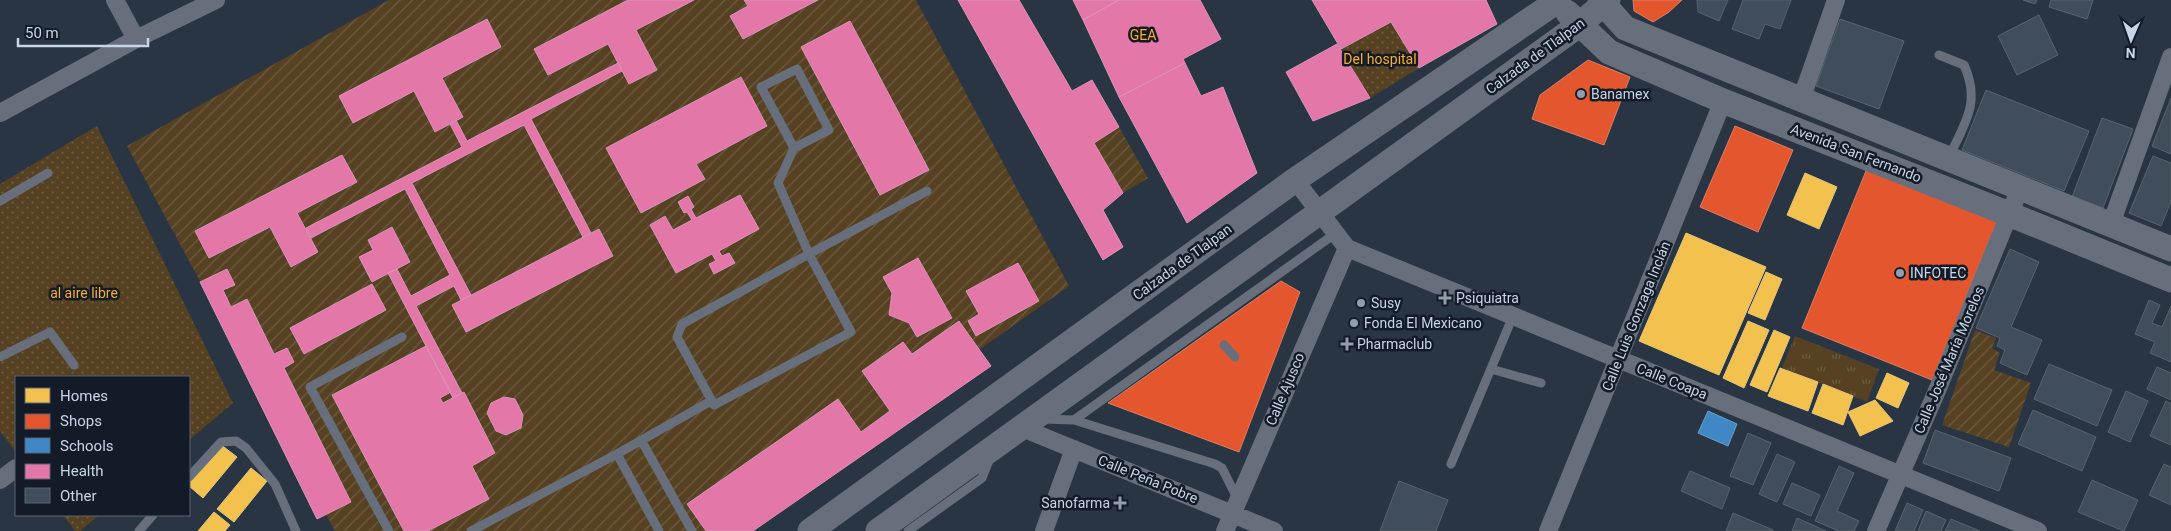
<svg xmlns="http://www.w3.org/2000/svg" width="2171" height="531" font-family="Roboto,sans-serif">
  <defs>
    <pattern id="grass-tufts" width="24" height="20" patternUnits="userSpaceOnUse" patternTransform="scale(1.25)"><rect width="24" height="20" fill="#564122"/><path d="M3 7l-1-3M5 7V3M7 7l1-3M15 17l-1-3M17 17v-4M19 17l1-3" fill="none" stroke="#6d5c42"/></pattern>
    <pattern id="park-dots" width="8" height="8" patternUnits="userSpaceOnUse" patternTransform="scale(1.25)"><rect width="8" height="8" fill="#564122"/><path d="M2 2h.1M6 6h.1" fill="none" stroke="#6d5c42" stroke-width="1.8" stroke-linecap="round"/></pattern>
    <pattern id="garden-furrows" width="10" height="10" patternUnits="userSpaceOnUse" patternTransform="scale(1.25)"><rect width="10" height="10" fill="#564122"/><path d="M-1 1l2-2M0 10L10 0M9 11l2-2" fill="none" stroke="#6d5c42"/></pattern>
  </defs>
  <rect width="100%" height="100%" fill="#2a3544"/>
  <!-- grass -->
  <path fill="url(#grass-tufts)" d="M1795,336L1879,369L1867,402L1782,368Z"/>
  <!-- park -->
  <path fill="url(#park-dots)" d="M1391,22L1419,68L1370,98L1341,49Z
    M97,126L233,403L189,440V377H16V452L0,431V184Z
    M63,515H99L80,531H75Z"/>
  <!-- garden -->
  <path fill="url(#garden-furrows)" d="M389,0H916L1069,286L724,531H335L127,146Z
    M1119,127L1148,178L1123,193L1094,143Z
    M1975,330L1996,338L1992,348L2000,353L1994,370L2031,383L2009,447L1942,425Z"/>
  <!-- homes -->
  <path fill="#f2c14e" stroke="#e5c77c" d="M1805,173L1837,187L1819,229L1787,215Z
    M1686,233L1766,267L1719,375L1639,341Z
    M1766,272L1782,279L1765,320L1748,313Z
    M1748,321L1769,330L1744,388L1723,378Z
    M1774,330L1790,337L1767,392L1750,385Z
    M1780,368L1818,382L1808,411L1768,396Z
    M1887,373L1909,383L1898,408L1876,398Z
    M1823,384L1853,396L1843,425L1812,413Z
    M1875,400L1893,421L1860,436L1848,412Z
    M220,444L237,457L203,498L189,486V483Z
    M251,468L267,481L234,522L217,509Z
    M214,512L230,525L225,531H198Z"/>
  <!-- shops -->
  <path fill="#e4572e" stroke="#dc7d65" d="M1633,0H1682L1669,12L1653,22L1634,11Z
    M1588,60L1630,77L1604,145L1532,119L1540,95Z
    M1735,126L1793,150L1758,232L1700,207Z
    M1868,166L1998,219L1932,380L1802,328Z
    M1281,281L1300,292L1239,452L1108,403Z"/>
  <!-- schools -->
  <path fill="#3f88c5" stroke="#689fcf" d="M1708,411L1737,424L1728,446L1698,433Z"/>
  <!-- health -->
  <path fill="#e377a8" stroke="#db93bb" d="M628,0H694L636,30L657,70L629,84L608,44L548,75L534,49Z
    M744,0H818L743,39L730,16L748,6Z
    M958,0H1019L1072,91L1092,80L1119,127L1094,143L1123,193L1103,210L1123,247L1103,260Z
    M1073,0H1119L1083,20Z
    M1119,0H1200L1221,39L1183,59L1185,63L1119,97L1083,20Z
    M1312,0H1486L1497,24L1419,68L1391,22L1341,49Z
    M487,19L501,47L442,78L463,117L435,132L414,91L353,123L339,96Z
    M850,21L929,170L880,195L801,47Z
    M1337,44L1370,98L1313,121L1286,72Z
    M618,63L622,71L531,119L591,233L583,237L524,125L412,183L471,295L461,300L454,286L416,306L462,393L453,398L388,273L397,269L411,296L450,275L405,189L311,238L306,228L462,147L450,124L456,120L467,141Z
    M1185,63L1201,96L1223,87L1257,173L1187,223L1119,97Z
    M741,77L767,126L696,164L705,179L641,213L606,148Z
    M342,155L357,182L297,213L318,252L291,267L270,227L209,258L195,231Z
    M740,195L759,229L719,251L722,256L729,253L735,263L714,274L709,264L716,261L712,254L676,273L650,225L665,216L673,230L692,220L687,212L684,213L678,202L688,196L694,207L691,209L696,218Z
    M392,227L410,262L372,282L359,257L373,250L368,240Z
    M599,229L613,256L466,332L452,305Z
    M918,258L952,318L917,337L909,323L889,315L892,293L883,277Z
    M1018,263L1039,301L976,336L968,321L979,314L966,291Z
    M227,269L235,285L223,290L231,307L247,299L274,354L287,348L294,362L284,368L351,502L317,519L200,282Z
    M372,284L386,310L304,354L290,328Z
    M959,321L991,366L753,531H706L687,504L838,399L861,432L890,411L862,371L903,342L912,354Z
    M426,346L451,392L440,398L443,403L464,392L495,453L472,466L489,499L428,531H404L332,395Z
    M504,397L515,399L523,415L521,428L506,435L496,431L487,413L491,403Z"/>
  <!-- building -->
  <path fill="#3f4e5a" stroke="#58636f" d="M1697,0H1728L1719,21L1698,12Z
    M1743,0H1791L1780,29L1765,24L1759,39L1732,29Z
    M2023,0H2037L2035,4Z
    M2051,0H2093L2087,19L2049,7Z
    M2039,15L2058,55L2017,75L1998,36Z
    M1840,19L1904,41L1879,109L1816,86Z
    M1986,90L2089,131L2064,191L1962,150Z
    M2171,98V154L2152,146Z
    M2102,118L2133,129L2103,208L2072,197Z
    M2153,156L2171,163V202L2161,226L2129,213Z
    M2010,249L2039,262L2011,327L2042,340L2027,375L2000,363L2005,350L1997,346L2000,338L1976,328Z
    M2149,300L2160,305L2152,323L2162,327L2171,306V362L2150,353L2155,342L2135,334Z
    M2049,364L2112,390L2097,426L2034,399Z
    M2157,367L2171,373V400L2147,389Z
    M2126,391L2148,401L2130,442L2108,432Z
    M2166,401L2171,404V445L2150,436Z
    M2033,410L2096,437L2082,471L2018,444Z
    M1935,430L2011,458L1999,491L1923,463Z
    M1748,433L1771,443L1753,485L1730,476Z
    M1777,454L1795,462L1777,502L1759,494Z
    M2164,464L2171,467V505L2149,495Z
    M1839,466L1854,473L1837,511L1859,521L1854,531H1839L1815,521Z
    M1690,471L1730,488L1722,509L1681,491Z
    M2092,480L2138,500L2124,531L2078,512Z
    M1399,481L1448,500L1436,531H1380Z
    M1792,483L1820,495L1811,516L1783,504Z
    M1907,503L1923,510L1914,531H1895Z
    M1926,511L1946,520L1941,531H1918Z
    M1733,513L1773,530V531H1726Z
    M1797,518L1826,531H1792Z
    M1951,519L1980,531H1945Z"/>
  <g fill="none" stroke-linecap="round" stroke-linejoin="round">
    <!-- lane -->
    <path stroke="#666f7b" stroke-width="9" d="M1939,55L1964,65C1981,102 1965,123 1949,157
      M794,148L761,87L797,69L829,130L794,148L778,183L809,254L927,191
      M0,201L48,173
      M809,254L851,332L714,405L677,337L682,324Z
      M1224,345L1235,357
      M0,357L50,332L74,365
      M1491,369L1541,383
      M1043,419L1074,420L1336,233
      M1074,420L1215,464L1222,468L1238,500
      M641,440L692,531
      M617,454L659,531
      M1451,464L1513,316
      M189,477L221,442L236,441L246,448L275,484L296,531
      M139,531L153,515
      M389,531L310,387L402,337
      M471,531L617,454L711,401
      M908,531L982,478L990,458"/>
    <!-- street -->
    <path stroke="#666f7b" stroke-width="18" d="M115,0L136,39
      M1801,100L1836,0
      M0,113L136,39L216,0
      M1295,180L1347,248L2038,531
      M2111,224L2171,57
      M1022,428L1274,531
      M0,480L16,468
      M1044,531L1074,449
      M1225,531L1347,248
      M1548,531L1723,101
      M1876,531L1936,393L2020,188"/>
    <!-- secondary -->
    <path stroke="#666f7b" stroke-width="25" d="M1600,0L1625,28L2171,249
      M1568,13L1609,52L1723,101L2009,214L2171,280
      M810,531L1295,180L1559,0
      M878,531L1579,25L1608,0"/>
  </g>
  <!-- markers -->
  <g fill="#919dad" stroke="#121b27" stroke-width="2">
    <circle cx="1581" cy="94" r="5"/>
    <circle cx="1900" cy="273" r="5"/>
    <path d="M1442.5 290.5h5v5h5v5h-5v5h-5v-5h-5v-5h5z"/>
    <circle cx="1361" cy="303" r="5"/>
    <circle cx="1354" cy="323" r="5"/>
    <path d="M1344.5 336.5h5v5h5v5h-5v5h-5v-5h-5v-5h5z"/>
    <path d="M1117.5 495.5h5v5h5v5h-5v5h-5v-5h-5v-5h5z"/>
  </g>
  <g text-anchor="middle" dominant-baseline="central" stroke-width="5" stroke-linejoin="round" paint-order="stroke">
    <!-- park labels -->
    <g font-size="14" fill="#f9ae28" stroke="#121b27">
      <text x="1143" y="35">GEA</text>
      <text x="1380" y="59">Del hospital</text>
      <text x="84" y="293">al aire libre</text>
    </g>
    <!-- street labels -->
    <g font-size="14" fill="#c8d5e6" stroke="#121b27">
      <text transform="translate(1535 56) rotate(-36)">Calzada de Tlalpan</text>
      <text transform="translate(1856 153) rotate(21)">Avenida San Fernando</text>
      <text transform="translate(1182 262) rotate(-36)">Calzada de Tlalpan</text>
      <text transform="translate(1636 316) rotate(-68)">Calle Luis Gonzaga Inclán</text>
      <text transform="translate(1949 360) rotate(-67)">Calle José María Morelos</text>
      <text transform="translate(1672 381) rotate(22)">Calle Coapa</text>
      <text transform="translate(1285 389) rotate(-67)">Calle Ajusco</text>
      <text transform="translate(1148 479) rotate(22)">Calle Peña Pobre</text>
    </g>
    <!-- poi labels -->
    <g font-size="14" fill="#c8d5e6" stroke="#121b27" text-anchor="start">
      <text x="1591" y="94">Banamex</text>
      <text x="1910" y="273">INFOTEC</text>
      <text x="1456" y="298">Psiquiatra</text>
      <text x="1371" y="303">Susy</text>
      <text x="1364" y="323">Fonda El Mexicano</text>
      <text x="1357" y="344">Pharmaclub</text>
      <text x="1110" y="503" text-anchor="end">Sanofarma</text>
    </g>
  </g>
  <!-- legend -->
  <rect x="15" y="376" width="175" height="140" fill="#121b27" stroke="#5b6573"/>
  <rect x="25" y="388" width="25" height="15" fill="#f2c14e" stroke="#5b6573"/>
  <text x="60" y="401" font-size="15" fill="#c8d5e6">Homes</text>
  <rect x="25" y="414" width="25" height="15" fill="#e4572e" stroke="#5b6573"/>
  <text x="60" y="426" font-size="15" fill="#c8d5e6">Shops</text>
  <rect x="25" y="438" width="25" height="15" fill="#3f88c5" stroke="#5b6573"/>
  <text x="60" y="451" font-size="15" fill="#c8d5e6">Schools</text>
  <rect x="25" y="464" width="25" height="15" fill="#e377a8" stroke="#5b6573"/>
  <text x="60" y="476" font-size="15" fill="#c8d5e6">Health</text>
  <rect x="25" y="488" width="25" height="15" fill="#3f4e5a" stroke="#5b6573"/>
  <text x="60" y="501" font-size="15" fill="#c8d5e6">Other</text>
  <!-- north arrow -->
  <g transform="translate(2131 40) rotate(182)" stroke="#121b27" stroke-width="4" paint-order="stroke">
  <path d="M0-4L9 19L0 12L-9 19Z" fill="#c8d5e6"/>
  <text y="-8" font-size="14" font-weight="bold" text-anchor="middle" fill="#c8d5e6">N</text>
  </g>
  <!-- scale -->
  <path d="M18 38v8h130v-8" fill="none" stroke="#c8d5e6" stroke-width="2.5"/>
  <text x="25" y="38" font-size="15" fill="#c8d5e6" stroke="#121b27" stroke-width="4" paint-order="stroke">50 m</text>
</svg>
